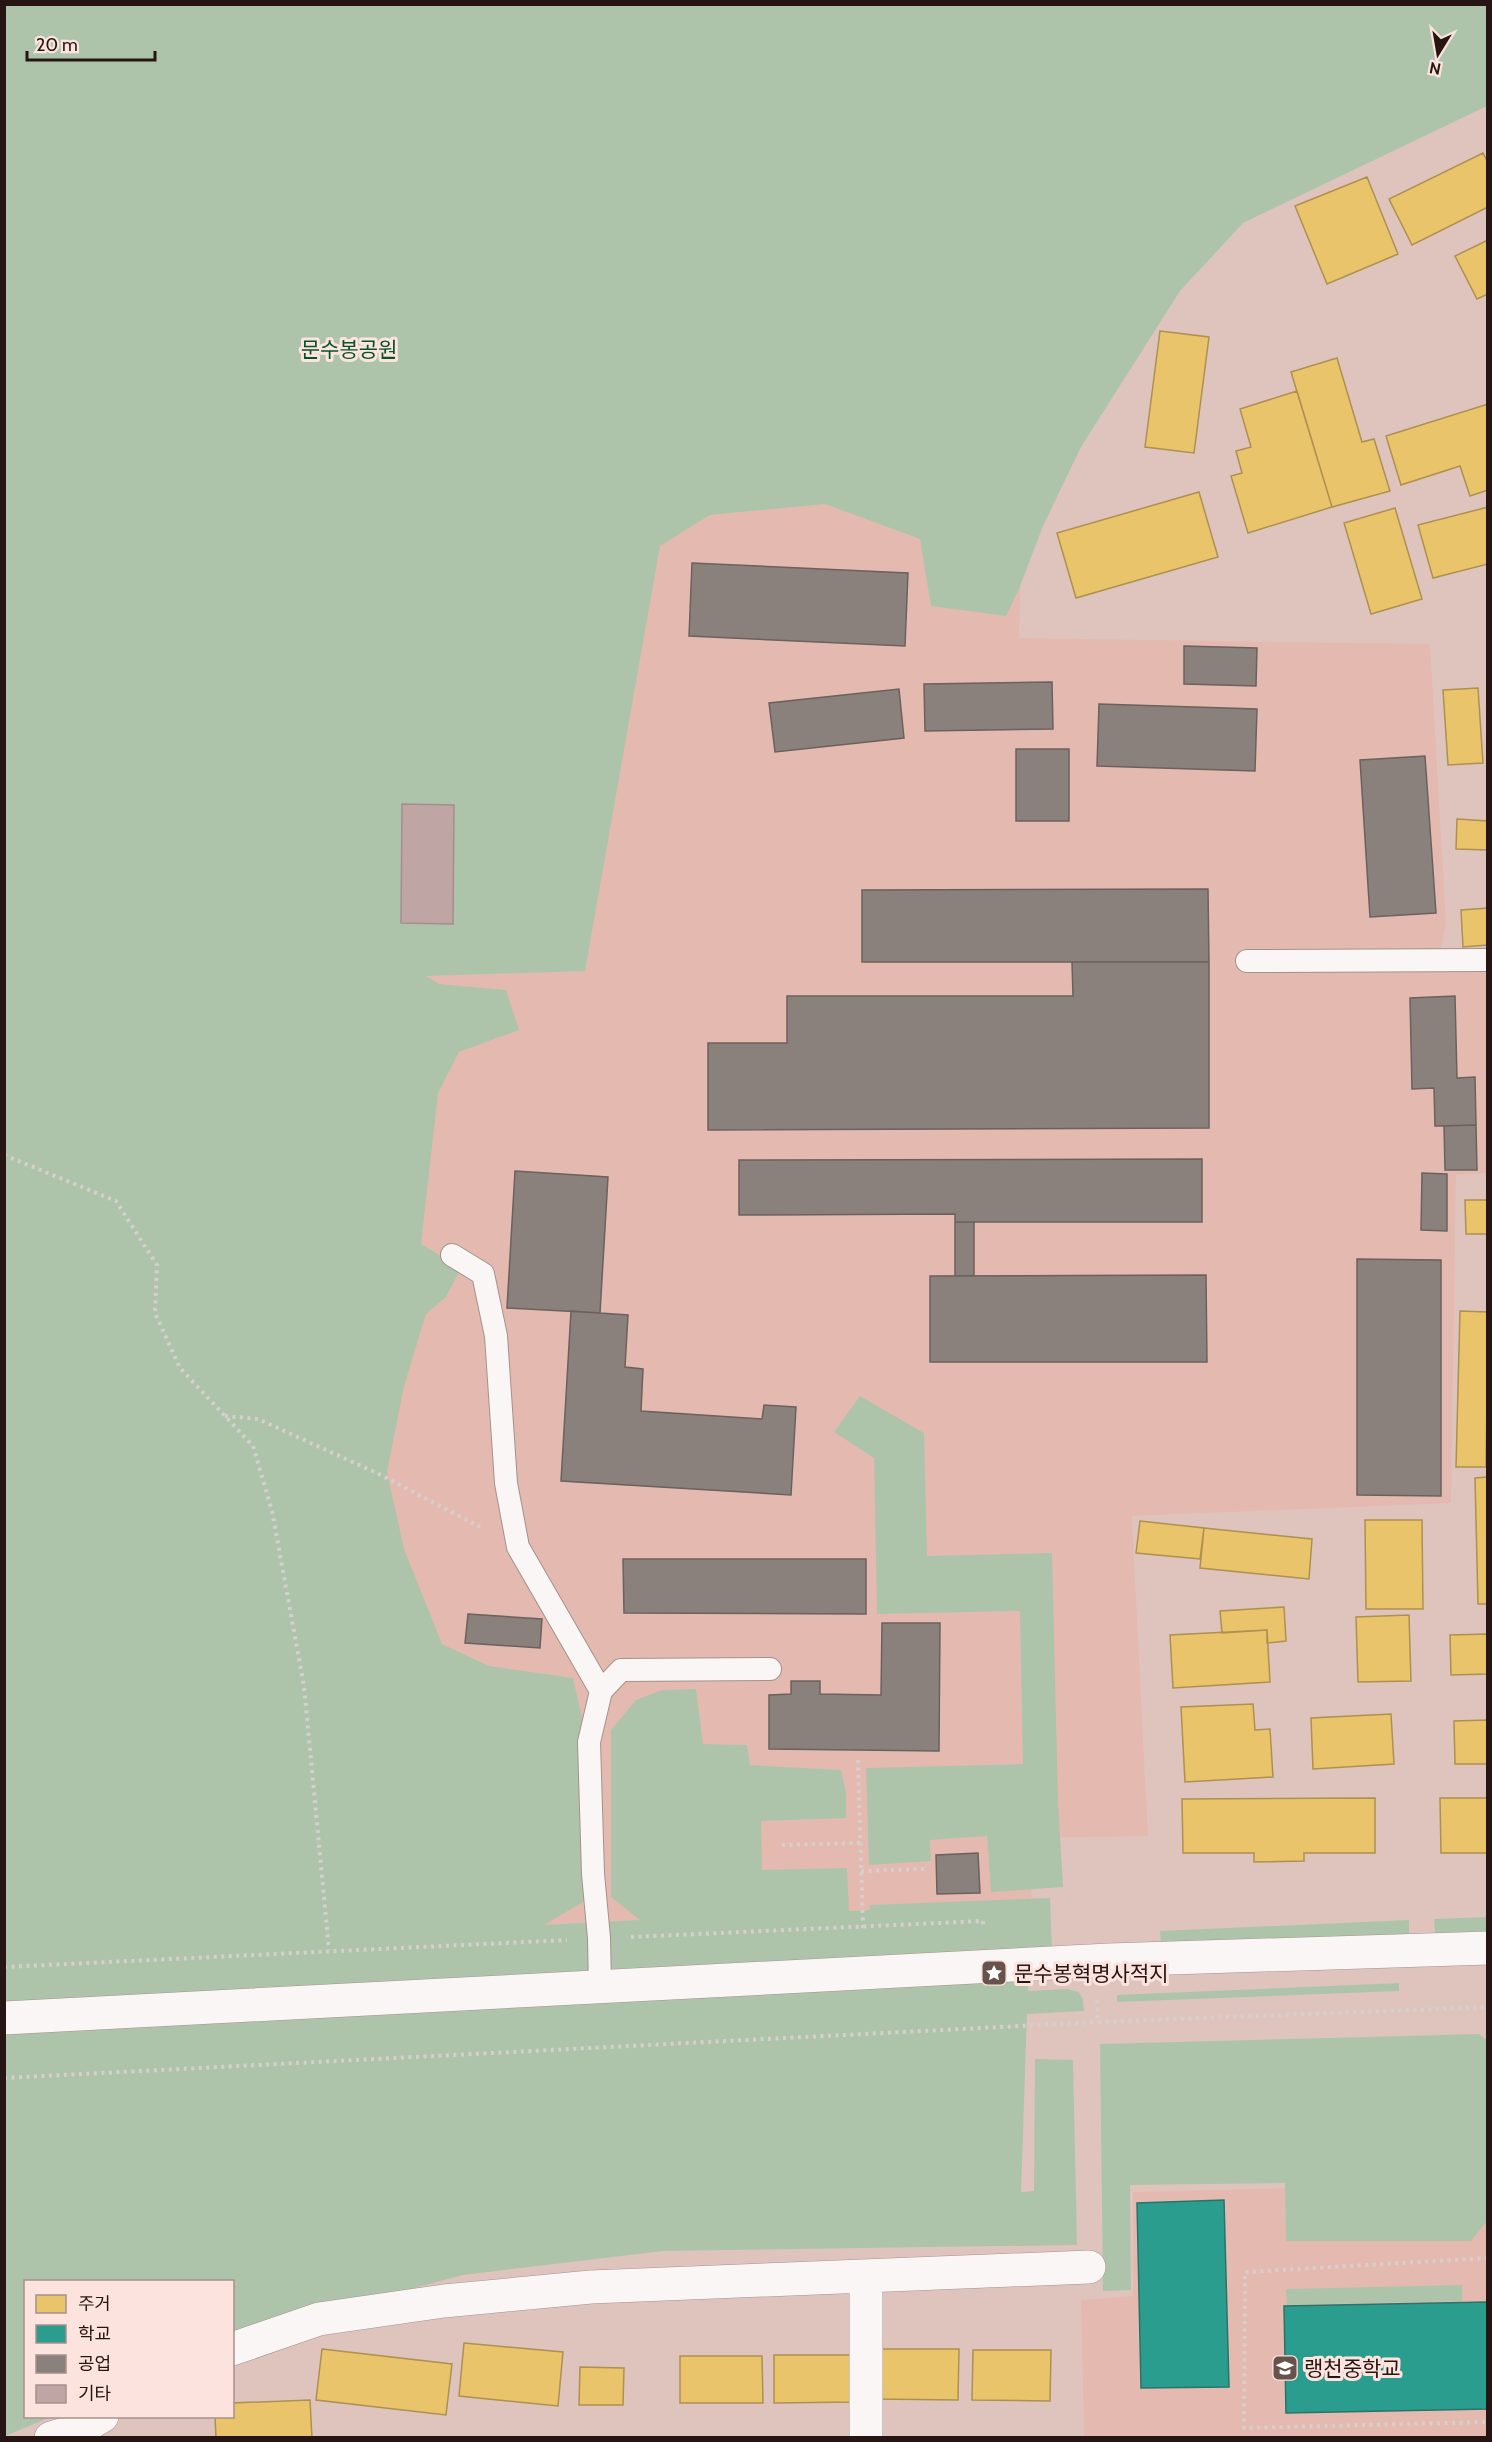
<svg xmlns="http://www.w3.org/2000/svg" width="1492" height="2442" font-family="Cabin,'Noto Sans KR',sans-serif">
  <rect width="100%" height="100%" fill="#dfc4be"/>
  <!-- built -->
  <path fill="#e4bab0" d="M674,467L1023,476L1019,638L1430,644L1446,923L1441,949L1488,948L1487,1173L1456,1175L1451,1503L1132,1516L1148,1836L1034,1838L1031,1903L390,1932L336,977Z
    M1487,2183V2437H1084L1081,2300L1133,2296V2192Z"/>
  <!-- green -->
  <path fill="#aec4aa" d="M5,5H1487V106L1243,223L1180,291L1081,447L1043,526L1019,589L1006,616L931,606L920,539L825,504L710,515L660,546L585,971L426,976L439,984L506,990L519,1030L459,1052L438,1093L421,1244L461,1268L446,1297L426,1314L404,1386L387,1472L404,1549L442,1644L489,1666L573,1678L590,1753L583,1902L544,1925L640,1920L611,1897V1730L636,1700L662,1690L696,1689L703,1744L747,1745L750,1765L841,1770L846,1792V1818L761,1821L762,1870L847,1868L849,1911L870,1910V1905L1050,1898L1052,1951L1029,1952L1028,1991L1067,1989L1079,1992L1083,2000L1084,2011L1027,2014L1021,2192L1034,2191L1035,2059L1073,2060L1077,2245L663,2251L463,2275L233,2336L232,2282H26V2416L51,2417L5,2436Z
    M860,1396L924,1433L927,1556L1052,1553L1058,1801L1063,1887L991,1892L987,1836L930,1840L931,1861L869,1865L866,1768L1023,1764L1020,1611L877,1614L874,1458L834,1432Z
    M1487,1917V1931L1435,1933L1434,1919Z
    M1409,1920V1934L1161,1944L1160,1931Z
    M1399,1983V1991L1117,2002V1995Z
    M1479,2034L1488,2041L1487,2221L1471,2241H1286L1285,2183L1130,2185L1131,2290L1103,2291L1100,2044Z
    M1462,2285V2301L1287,2305L1286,2289Z"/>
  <!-- homes -->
  <path fill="#e9c46a" stroke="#ae9050" stroke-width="1.5" d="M1483,153L1488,163V207L1412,245L1389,199Z
    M1367,177L1398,254L1327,284L1295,206Z
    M1488,240V294L1477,299L1455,256Z
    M1160,331L1209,337L1194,453L1145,447Z
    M1337,358L1362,442L1374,439L1390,491L1332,507L1291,372Z
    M1297,391L1332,507L1248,533L1231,476L1242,473L1236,451L1251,447L1240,409Z
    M1488,404V490L1470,496L1460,466L1401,485L1386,436Z
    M1199,492L1218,557L1076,598L1057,533Z
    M1488,507V564L1433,578L1418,525Z
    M1395,508L1422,599L1371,614L1344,523Z
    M1478,688L1483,763L1448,765L1443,690Z
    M1457,819L1488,821V850L1456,849Z
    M1488,908V945L1463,947L1461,910Z
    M1465,1200H1488V1234H1466Z
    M1460,1311L1488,1312L1486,1467H1456Z
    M1488,1477V1604H1478L1475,1478Z
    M1365,1520H1422L1423,1609H1366Z
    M1140,1521L1204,1528L1200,1559L1136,1553Z
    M1204,1528L1312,1539L1309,1579L1200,1568Z
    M1284,1607L1286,1641L1267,1643V1630L1222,1633L1220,1611Z
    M1409,1615L1411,1681L1358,1682L1356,1617Z
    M1267,1630L1270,1682L1173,1688L1170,1635Z
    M1488,1634V1674L1451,1675L1450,1635Z
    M1253,1704L1255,1730L1270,1729L1273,1777L1185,1782L1181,1707Z
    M1391,1714L1394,1764L1313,1769L1311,1718Z
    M1488,1720V1764H1455L1454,1721Z
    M1375,1798V1853H1304V1861L1254,1862V1853H1183L1182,1799Z
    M1440,1798H1488V1853H1441Z
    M464,2343L563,2352L558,2406L459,2396Z
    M322,2349L452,2364L446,2415L316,2400Z
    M875,2349H959L958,2400L875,2399Z
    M973,2350H1051L1050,2401L972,2400Z
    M774,2355H856V2402L774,2403Z
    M680,2356H762L763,2403H680Z
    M580,2367L624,2368L623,2405H579Z
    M310,2400L312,2438H216L215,2416H232V2403Z"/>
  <!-- schools -->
  <path fill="#2a9d8f" stroke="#29746a" stroke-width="1.5" d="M1224,2200L1229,2387L1141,2388L1137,2203Z
    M1488,2302V2409L1286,2413L1284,2306Z"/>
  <!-- industry -->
  <path fill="#8a817c" stroke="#6c615c" stroke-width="1.5" d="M692,563L908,573L905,646L689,636Z
    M1184,646L1257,648L1256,686L1184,684Z
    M1052,682L1053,729L925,731L924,684Z
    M899,689L904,738L775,752L769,703Z
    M1099,704L1257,709L1255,771L1097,766Z
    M1016,749H1069V821H1016Z
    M1425,756L1436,913L1370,917L1360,760Z
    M1208,889L1209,962H862V890Z
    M1072,962H1209V1128L708,1130V1043H787V996H1073Z
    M1455,996L1457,1078L1475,1077L1476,1125L1435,1126L1434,1088L1412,1089L1410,998Z
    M1476,1125L1477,1170H1445L1444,1126Z
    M1202,1159V1222H955V1214L739,1215V1160Z
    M515,1171L608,1177L600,1313L507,1308Z
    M1422,1173L1447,1174V1231L1421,1230Z
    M955,1222H974V1276H955Z
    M1357,1259L1441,1260V1496L1357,1495Z
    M1206,1275L1207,1362H930V1276Z
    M571,1311L628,1315L625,1367L643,1369L641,1411L762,1419L764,1405L796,1407L791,1495L561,1481Z
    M623,1559H866V1614L624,1613Z
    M468,1614L542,1619L540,1648L465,1643Z
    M882,1623H940L939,1751L769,1749V1695L791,1694V1681H820V1694L881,1695Z
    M978,1853L980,1893L937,1894L936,1855Z"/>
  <!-- building -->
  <path fill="#bfa5a4" stroke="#a38f8d" stroke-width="1.5" d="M402,804L454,805L453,924L401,923Z"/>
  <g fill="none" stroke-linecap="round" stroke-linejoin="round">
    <!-- lane casing -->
    <g stroke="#a5918c" stroke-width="24">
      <path id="lane" d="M1247,961L1488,960
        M452,1255L483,1274L496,1336L506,1483L518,1547L601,1691
        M600,1987L599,1938L593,1874L589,1742L601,1691L621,1670L770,1669"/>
    </g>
    <!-- street casing -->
    <g stroke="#a5918c" stroke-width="34">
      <path id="street" d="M866,2276V2438
        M232,2349L319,2319L444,2301L591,2287L1089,2267
        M51,2438L78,2430L102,2416"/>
    </g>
    <!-- secondary casing -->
    <g stroke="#a5918c" stroke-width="34">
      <path id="secondary" d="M4,2018L1109,1960L1488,1948"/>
    </g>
    <!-- path -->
    <path stroke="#d7cfcd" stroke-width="4" stroke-dasharray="3 4.5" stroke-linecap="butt" d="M4,1155L116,1201L157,1265L155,1313L180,1368L253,1446L272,1511L304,1686L329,1950
      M225,1416L258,1419L379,1474L480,1527
      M858,1760L863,1928
      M782,1845L860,1843
      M861,1871L925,1869
      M631,1937L983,1921V1927
      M4,1967L567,1940
      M1097,2000L1098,2022L1488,2007
      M4,2078L1098,2022
      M1488,2258L1245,2272L1244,2428L1488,2422"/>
    <!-- lane -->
    <use href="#lane" stroke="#faf6f5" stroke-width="22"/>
    <!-- street -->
    <use href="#street" stroke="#faf6f5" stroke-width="33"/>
    <!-- secondary -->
    <use href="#secondary" stroke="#faf6f5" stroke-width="33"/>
  </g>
  <!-- icons -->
  <defs>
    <g id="sight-square" transform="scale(1.35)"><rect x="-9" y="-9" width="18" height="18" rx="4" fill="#67524e" stroke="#fce3de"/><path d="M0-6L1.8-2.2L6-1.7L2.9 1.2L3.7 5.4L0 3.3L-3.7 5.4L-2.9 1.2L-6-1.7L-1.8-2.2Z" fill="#fff"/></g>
    <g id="school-square" transform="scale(1.35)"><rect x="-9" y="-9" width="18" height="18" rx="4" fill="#67524e" stroke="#fce3de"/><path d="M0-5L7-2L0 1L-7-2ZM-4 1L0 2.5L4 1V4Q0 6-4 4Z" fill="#fff"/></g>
  </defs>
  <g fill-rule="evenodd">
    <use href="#sight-square" x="994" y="1973"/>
    <use href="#school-square" x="1285" y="2368"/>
  </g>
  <g text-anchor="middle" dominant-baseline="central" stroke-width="6" stroke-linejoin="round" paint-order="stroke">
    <!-- park labels -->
    <g font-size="21" fill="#04532a" stroke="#fce3de">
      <text x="349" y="349">문수봉공원</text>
    </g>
    <!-- poi labels -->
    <g font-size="21" fill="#261512" stroke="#fce3de" text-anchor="start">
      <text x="1014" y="1973">문수봉혁명사적지</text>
      <text x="1304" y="2368">랭천중학교</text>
    </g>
  </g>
  <!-- border -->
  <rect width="1492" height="2442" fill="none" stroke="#261512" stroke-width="12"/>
  <!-- legend -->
  <rect x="24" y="2280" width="210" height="138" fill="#fce3de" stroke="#a6918c" stroke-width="1.5"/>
  <rect x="36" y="2295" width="30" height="18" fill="#e9c46a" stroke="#a6918c" stroke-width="1.5"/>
  <text x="78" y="2310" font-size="18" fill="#261512">주거</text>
  <rect x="36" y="2325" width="30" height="18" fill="#2a9d8f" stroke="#a6918c" stroke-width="1.5"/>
  <text x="78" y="2340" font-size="18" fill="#261512">학교</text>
  <rect x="36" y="2355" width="30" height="18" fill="#8a817c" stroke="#a6918c" stroke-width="1.5"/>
  <text x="78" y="2370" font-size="18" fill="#261512">공업</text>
  <rect x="36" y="2385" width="30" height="18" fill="#bfa5a4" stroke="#a6918c" stroke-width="1.5"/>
  <text x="78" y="2400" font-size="18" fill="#261512">기타</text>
  <!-- north arrow -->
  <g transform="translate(1438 54) rotate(191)" stroke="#fce3de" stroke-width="4.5" paint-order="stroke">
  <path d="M0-4.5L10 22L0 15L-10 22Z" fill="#261512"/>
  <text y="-9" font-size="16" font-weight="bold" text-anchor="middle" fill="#261512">N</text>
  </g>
  <!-- scale -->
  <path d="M27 51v9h128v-9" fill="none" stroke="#261512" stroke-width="3"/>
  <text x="36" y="51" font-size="18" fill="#261512" stroke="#fce3de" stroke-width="4.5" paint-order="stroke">20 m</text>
</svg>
